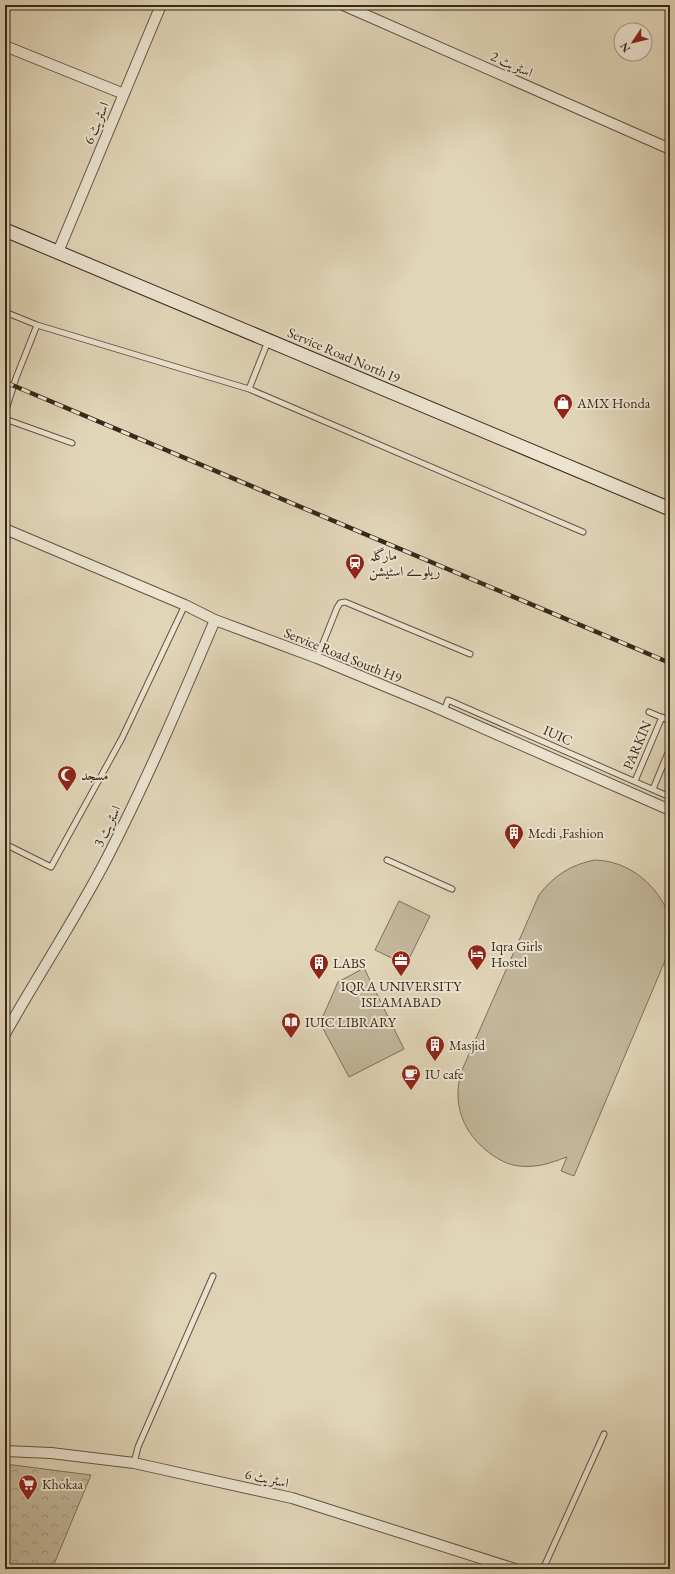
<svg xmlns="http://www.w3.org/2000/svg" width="675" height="1574" font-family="'EB Garamond',Amiri,serif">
  <defs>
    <pattern id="forest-crowns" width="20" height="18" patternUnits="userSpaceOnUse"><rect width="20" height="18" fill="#c4b89d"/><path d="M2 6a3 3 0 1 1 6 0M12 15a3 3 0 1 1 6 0" fill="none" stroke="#a0967f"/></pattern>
  </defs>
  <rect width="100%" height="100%" fill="#e1d5b8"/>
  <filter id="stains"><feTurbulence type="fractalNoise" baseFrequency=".005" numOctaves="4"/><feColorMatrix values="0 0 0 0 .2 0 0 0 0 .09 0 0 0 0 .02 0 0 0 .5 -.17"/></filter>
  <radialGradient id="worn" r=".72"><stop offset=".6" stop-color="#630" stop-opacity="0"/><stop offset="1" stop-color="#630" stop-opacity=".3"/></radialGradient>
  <!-- grass -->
  <path fill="#c4b89d" stroke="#7e705b" d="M595,860C630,861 659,886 670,918C672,925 670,942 670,949L574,1176L561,1171L567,1157C550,1163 538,1168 519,1166C509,1165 499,1160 491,1154C463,1134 451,1103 462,1070L539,895C553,876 572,864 595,860Z
    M399,901L430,916L406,965L375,950Z
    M364,968L404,1049L349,1077L320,1023L338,982Z"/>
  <!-- forest -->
  <path fill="url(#forest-crowns)" stroke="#7e705b" d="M5,1464L91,1475L52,1569H5Z"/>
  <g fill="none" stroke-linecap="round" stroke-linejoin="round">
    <!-- lane casing -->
    <g stroke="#625341" stroke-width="7">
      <path id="lane" d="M5,312L37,325L249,389
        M268,341L249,389L583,532
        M5,413L16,378L37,325
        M5,419L72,443
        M317,658L337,608L340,603L345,602L470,654
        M444,711L448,700L670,797
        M649,712L670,721
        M635,781L662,717
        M653,789L670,748
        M5,844L51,867L122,738L185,605
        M387,860L452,889
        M134,1463L138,1447L213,1276
        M543,1569L604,1434"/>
    </g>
    <!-- street casing -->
    <g stroke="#625341" stroke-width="12">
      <path id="street" d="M343,5L670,149
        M5,46L124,94
        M58,252L161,5
        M5,529L185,605L215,620L317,658L428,704L670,810
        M5,1034C38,975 76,918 107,858C147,780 181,700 215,620
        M5,1451L51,1453L134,1463L292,1498L515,1569"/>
    </g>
    <!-- secondary casing -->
    <g stroke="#372819" stroke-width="15">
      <path id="secondary" d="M5,230L670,509"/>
    </g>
    <!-- lane -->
    <use href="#lane" stroke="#ece4d1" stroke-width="5"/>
    <!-- street -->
    <use href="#street" stroke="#ece4d1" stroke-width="10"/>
    <!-- secondary -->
    <use href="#secondary" stroke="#ece4d1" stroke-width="13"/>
    <!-- rail casing -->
    <g stroke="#372819" stroke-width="4.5">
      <path id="rail" d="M5,382L670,663"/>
    </g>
    <!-- rail -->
    <use href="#rail" stroke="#ece4d1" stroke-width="3" stroke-dasharray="9" stroke-linecap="butt"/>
  </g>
  <!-- icons -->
  <defs>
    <g id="shop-pin" transform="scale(1)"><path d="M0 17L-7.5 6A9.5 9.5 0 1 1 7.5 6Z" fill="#8f2418" stroke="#ece4d1"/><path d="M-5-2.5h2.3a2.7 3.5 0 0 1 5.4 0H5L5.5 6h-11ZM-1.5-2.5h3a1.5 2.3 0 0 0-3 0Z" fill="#fff"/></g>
    <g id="station-pin" transform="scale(1)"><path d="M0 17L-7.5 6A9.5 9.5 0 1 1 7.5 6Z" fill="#8f2418" stroke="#ece4d1"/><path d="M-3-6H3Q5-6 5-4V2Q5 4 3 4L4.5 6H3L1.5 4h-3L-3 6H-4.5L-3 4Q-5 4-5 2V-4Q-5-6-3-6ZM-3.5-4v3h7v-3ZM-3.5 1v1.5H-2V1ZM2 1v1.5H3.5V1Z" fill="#fff"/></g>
    <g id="mosque-pin" transform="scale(1)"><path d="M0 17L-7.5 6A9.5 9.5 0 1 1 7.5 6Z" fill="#8f2418" stroke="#ece4d1"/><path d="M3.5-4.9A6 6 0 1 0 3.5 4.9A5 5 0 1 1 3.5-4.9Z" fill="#fff"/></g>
    <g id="building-pin" transform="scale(1)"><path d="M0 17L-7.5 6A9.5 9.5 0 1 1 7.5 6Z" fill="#8f2418" stroke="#ece4d1"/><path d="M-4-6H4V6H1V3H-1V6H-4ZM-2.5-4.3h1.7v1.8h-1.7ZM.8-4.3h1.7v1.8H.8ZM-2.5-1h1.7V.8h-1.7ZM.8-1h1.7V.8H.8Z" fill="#fff"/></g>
    <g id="hotel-pin" transform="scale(1)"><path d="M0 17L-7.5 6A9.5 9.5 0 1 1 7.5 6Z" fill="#8f2418" stroke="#ece4d1"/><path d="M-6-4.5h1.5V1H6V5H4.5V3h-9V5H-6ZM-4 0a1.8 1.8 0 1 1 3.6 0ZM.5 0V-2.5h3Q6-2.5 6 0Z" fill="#fff"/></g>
    <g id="office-pin" transform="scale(1)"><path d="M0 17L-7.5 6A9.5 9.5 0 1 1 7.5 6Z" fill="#8f2418" stroke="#ece4d1"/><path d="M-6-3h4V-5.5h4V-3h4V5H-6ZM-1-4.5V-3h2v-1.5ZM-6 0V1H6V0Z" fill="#fff"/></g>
    <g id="library-pin" transform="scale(1)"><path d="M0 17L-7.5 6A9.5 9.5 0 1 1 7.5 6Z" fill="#8f2418" stroke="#ece4d1"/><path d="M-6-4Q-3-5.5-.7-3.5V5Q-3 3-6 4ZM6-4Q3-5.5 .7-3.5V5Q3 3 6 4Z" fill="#fff"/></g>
    <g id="cafe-pin" transform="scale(1)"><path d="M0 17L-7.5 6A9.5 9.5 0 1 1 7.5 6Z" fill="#8f2418" stroke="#ece4d1"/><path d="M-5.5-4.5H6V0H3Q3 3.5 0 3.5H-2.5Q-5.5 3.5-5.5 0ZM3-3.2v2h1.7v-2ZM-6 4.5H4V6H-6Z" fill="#fff"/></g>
    <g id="supermarket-pin" transform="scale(1)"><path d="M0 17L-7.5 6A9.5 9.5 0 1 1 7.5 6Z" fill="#8f2418" stroke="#ece4d1"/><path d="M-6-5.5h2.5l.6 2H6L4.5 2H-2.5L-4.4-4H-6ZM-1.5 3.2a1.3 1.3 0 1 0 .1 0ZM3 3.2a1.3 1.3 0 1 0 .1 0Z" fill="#fff"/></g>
  </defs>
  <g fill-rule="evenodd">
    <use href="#shop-pin" x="563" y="403"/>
    <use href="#station-pin" x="355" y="563"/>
    <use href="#mosque-pin" x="67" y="775"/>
    <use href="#building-pin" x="514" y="833"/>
    <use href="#hotel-pin" x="477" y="954"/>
    <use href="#office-pin" x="401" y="960"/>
    <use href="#building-pin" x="319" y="963"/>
    <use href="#library-pin" x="291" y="1022"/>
    <use href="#building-pin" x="435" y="1045"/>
    <use href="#cafe-pin" x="411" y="1074"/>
    <use href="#supermarket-pin" x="28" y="1484"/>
  </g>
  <g text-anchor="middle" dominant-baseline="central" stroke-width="4" stroke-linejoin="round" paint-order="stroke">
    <!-- street labels -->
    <g font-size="14" fill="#372819" stroke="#ece4d1">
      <text transform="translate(512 64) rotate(24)">اسٹریٹ 2</text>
      <text transform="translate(96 123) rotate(-67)">اسٹریٹ 6</text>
      <text transform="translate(344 355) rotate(23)">Service Road North I9</text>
      <text transform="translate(343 655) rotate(22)">Service Road South H9</text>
      <text transform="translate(558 735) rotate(24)">IUIC</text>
      <text transform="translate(637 745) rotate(-67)">PARKIN</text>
      <text transform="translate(107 826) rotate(-64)">اسٹریٹ 3</text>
      <text transform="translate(267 1478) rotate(13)">اسٹریٹ 6</text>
    </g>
    <!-- poi labels -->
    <g font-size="14" fill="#372819" stroke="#ece4d1" text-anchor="start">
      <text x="577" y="403">AMX Honda</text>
      <text x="369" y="555">مارگلہ<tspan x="369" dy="16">ریلوے اسٹیشن</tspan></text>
      <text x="81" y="775">مسجد</text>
      <text x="528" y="833">Medi ,Fashion</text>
      <text x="491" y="946">Iqra Girls<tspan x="491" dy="16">Hostel</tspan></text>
      <text x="333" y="963">LABS</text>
      <text x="401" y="986" text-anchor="middle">IQRA UNIVERSITY<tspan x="401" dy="16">ISLAMABAD</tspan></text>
      <text x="305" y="1022">IUIC LIBRARY</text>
      <text x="449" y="1045">Masjid</text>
      <text x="425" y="1074">IU cafe</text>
      <text x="42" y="1484">Khokaa</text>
    </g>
  </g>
  <!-- margin -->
  <rect width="675" height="1574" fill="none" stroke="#e1d5b8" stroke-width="20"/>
  <rect x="6" y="6" width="663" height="1562" fill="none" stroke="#372819" stroke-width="2"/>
  <rect x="10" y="10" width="655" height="1554" fill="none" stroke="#372819"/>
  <!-- north arrow -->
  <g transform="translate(633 42) rotate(235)"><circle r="19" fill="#ece4d1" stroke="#a49987"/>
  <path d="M0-3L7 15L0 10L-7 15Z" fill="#8f2418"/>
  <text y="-6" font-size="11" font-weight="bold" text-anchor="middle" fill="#372819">N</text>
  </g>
  <rect width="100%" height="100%" filter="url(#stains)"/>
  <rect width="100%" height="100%" fill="url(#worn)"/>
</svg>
